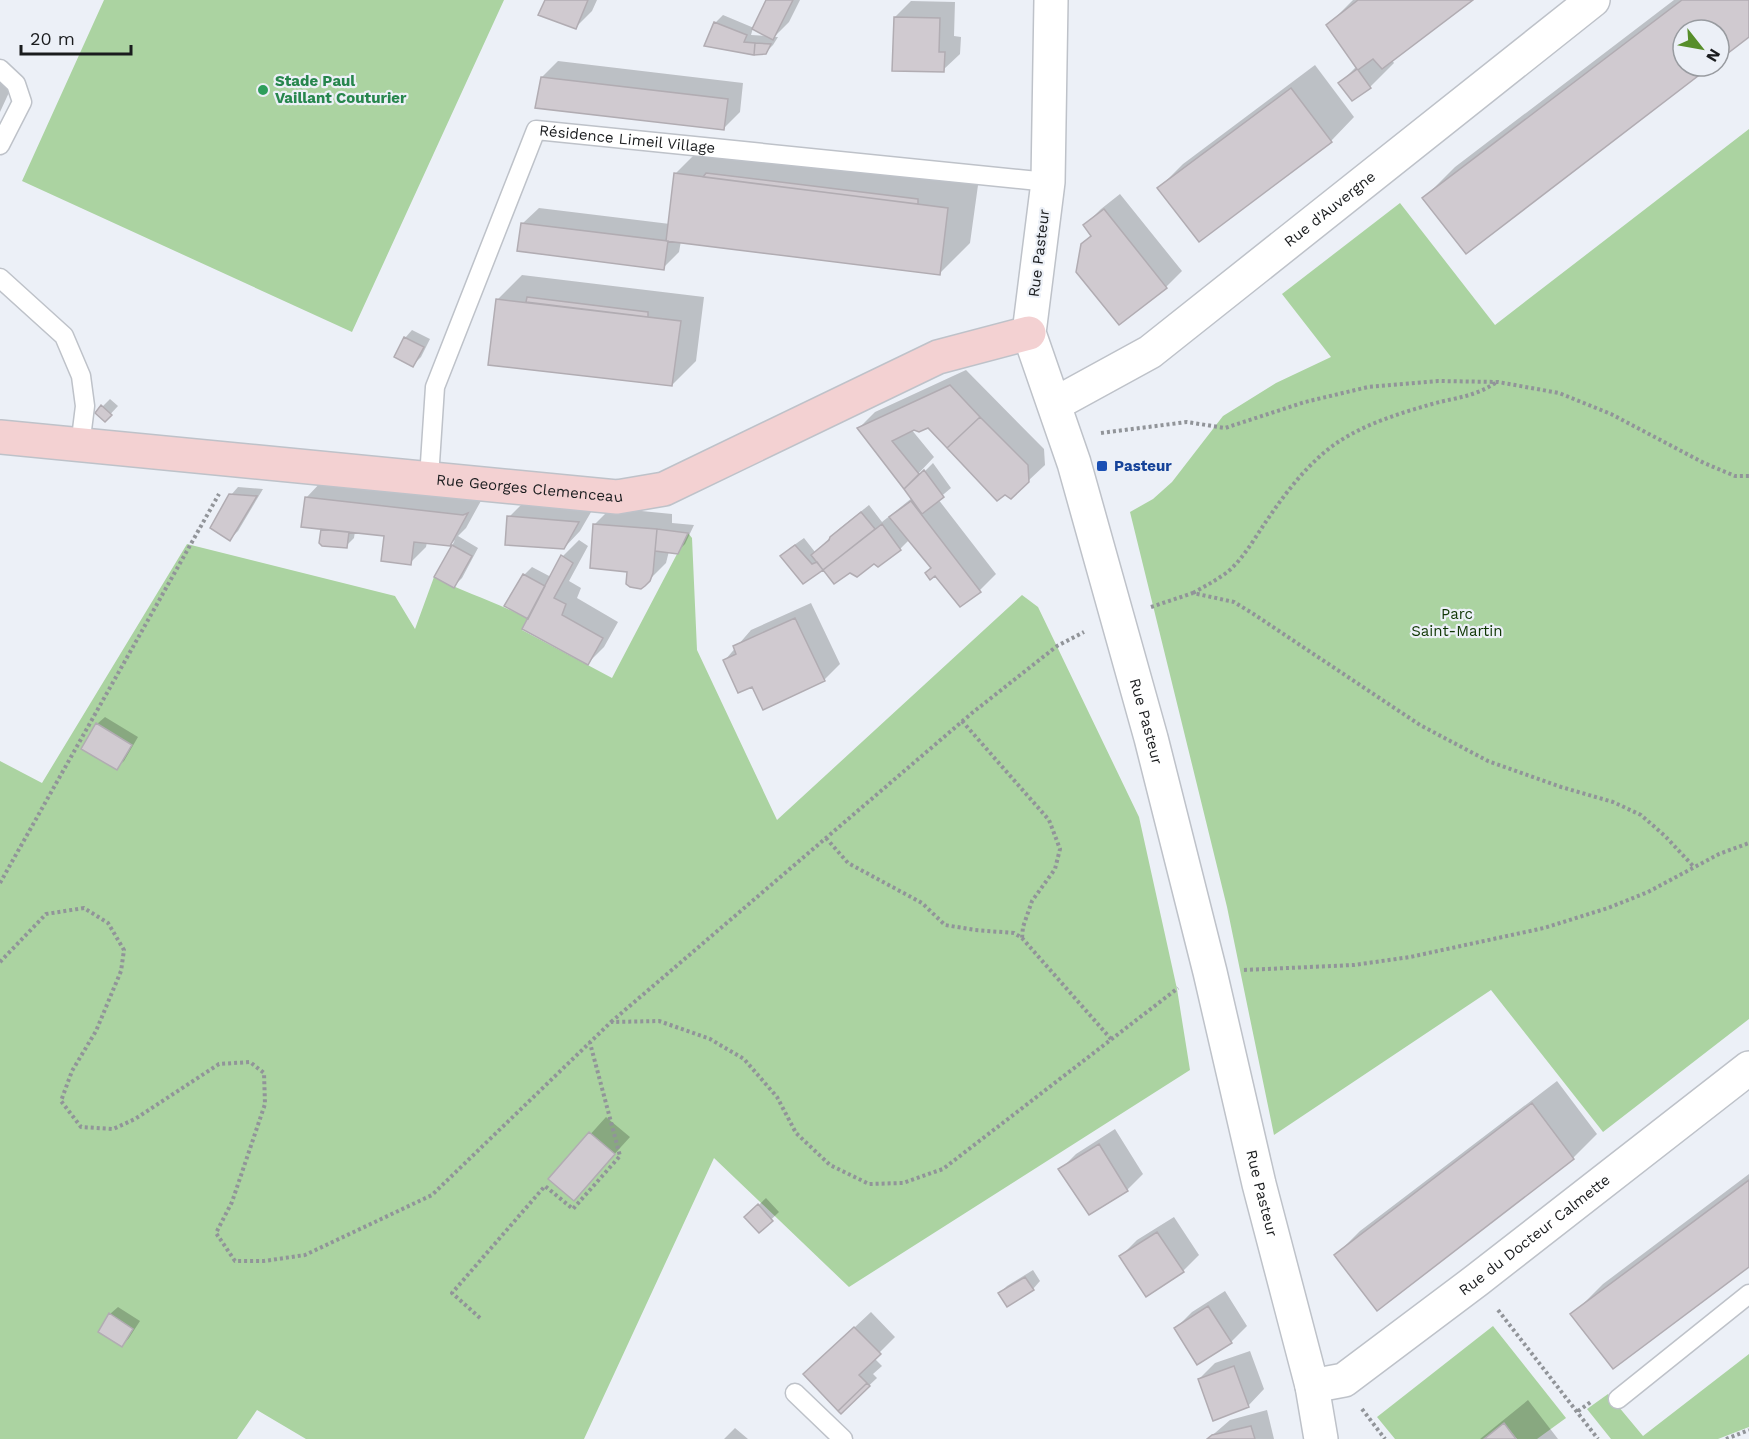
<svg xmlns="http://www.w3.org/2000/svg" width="1749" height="1439" font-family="'Work Sans',sans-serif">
  <rect width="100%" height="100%" fill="#ecf0f7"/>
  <!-- green -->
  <path fill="#abd3a1" d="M104,0H504L352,332L22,181Z
    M1749,129V1019L1603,1132L1491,990L1274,1135L1227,907L1130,512L1153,499L1172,482L1223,416L1276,383L1331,357L1282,294L1400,203L1495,325Z
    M688,533L692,538L697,650L777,820L1022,595L1038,607L1139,817L1177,989L1190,1070L849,1287L714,1158L584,1439H306L257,1410L237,1439H0V761L42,783L187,544L395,596L415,629L434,577C465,593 497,602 528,619L522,630L612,678Z
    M1493,1326L1566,1418L1537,1439H1517L1504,1423L1484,1439H1395L1377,1417Z
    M1749,1354V1427L1718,1439H1611L1587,1409L1608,1394L1643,1436Z"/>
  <!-- shadow -->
  <path fill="#0003" fill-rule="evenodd" d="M547,0H597L592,11L576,27Z
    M768,0H800L789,22L774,37H778L773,45L765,53L707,45L716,22L723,15L754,28ZM753,28L769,36L751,35Z
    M1353,0H1471L1392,60L1394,63L1370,87L1352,99L1340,83L1357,66L1328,25Z
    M1674,0H1749V35L1719,58V30H1683V66H1709L1424,198L1455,167Z
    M911,1L955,2L954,36L961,37L960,54L943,70L895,17Z
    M558,61L743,83L740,112L724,128L542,77Z
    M1315,65L1354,117L1331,141L1159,188L1183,164Z
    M0,80L12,86L0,112Z
    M706,143L979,178L970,243L939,274L681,241L679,252L663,268L522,224L539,208L670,224L675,174Z
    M1120,194L1182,271L1166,287L1092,235L1085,225L1101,209Z
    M522,275L704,297L696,361L672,385L498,299Z
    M412,330L430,339L421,357L413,365L405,338Z
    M966,370L1044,449L1045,465L1028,481L928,426L911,429L934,457L917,475L919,477L933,463L951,488L938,499L996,574L980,590L960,605L909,540L900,549L874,563L850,571L825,570L830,564L803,582L782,556L790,548L804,538L815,552L839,529L869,505L882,522L912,498L859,428L875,412Z
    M110,399L118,406L105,420L97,412Z
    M322,481L482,499L466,528L458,536L478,548L462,578L454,586L436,577L455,540L450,545L427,542L426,547L410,563L385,535L355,531L354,538L346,546L322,530L306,498Z
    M238,487L263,489L238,531L230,539L231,495Z
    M525,501L594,507L580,531L564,548L509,517Z
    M611,508L672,514V523L694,525L685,544L677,552L669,551L666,563L649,580L629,570L595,524Z
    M579,540L588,546L569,581L581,588L577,598L618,622L604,647L588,663L530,618L507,606L525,574L532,567L551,577L563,556Z
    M811,603L840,664L824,680L753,685L725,660L751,630Z
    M105,717L138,737L124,761L116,768L97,724Z
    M1557,1081L1597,1134L1573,1158L1336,1255L1360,1231Z
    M606,1117L630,1137L574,1199L550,1179Z
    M1115,1129L1143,1174L1127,1190L1060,1170L1076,1154Z
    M1749,1174V1265L1572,1315L1603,1284Z
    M766,1198L779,1212L759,1231L746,1217Z
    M1174,1217L1199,1255L1183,1271L1121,1256L1137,1240Z
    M1033,1270L1040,1281L1033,1289L999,1294L1007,1286Z
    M1225,1291L1247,1326L1231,1342L1176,1328L1192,1312Z
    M118,1307L140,1321L129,1338L122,1346L110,1314Z
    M871,1312L895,1337L874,1358L882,1366L873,1374L877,1378L841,1412L821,1359Z
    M1250,1351L1264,1389L1248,1406L1199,1379L1215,1363Z
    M1528,1400L1558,1439H1480Z
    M1267,1410L1274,1439H1208L1230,1420Z
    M735,1428L748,1439H724Z"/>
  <!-- building -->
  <path fill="#d0cad0" stroke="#b1acb2" stroke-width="1.5" d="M545,0H588L576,29L538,15Z
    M766,0H793L773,40L752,29Z
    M1358,0H1473L1382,69L1373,59L1358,70L1371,88L1352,101L1338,83L1357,69L1326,25Z
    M1682,0H1749V37L1719,60V30H1683V66H1711L1466,254L1422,198Z
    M894,17L940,18L939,52H945L944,72L892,71Z
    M714,22L747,35L744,42L755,43L754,55L704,46Z
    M755,43L771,44L766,54L754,55Z
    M541,77L728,99L724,130L535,108Z
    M1291,88L1332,142L1199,242L1157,188Z
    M674,173L948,208L940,275L666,241Z
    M706,173L918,199V204L703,177Z
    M1104,209L1167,288L1119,325L1076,272L1081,244L1091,236L1083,225Z
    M521,223L668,241L664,270L517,251Z
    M527,297L648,312V317L526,302Z
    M496,299L681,321L672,386L488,365Z
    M404,337L424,347L413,367L394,357Z
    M950,385L980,417L947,448L928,428L919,432L914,430L892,441L919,474L904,489L857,428Z
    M101,405L112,415L105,422L95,413Z
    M980,417L1028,465L1029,482L1011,499L1005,495L997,501L947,448Z
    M924,470L944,497L922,514L904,489Z
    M229,494L257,496L230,541L210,528Z
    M305,497L463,515L468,513L450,546L414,542L411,565L381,561L384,536L301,527Z
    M911,501L981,592L960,607L935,576L930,580L925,573L931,568L889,517Z
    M861,512L875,529L823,570L811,555L829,540L830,537Z
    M507,516L579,522L564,549L505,545Z
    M593,524L657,529L653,573L650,581L645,586L641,589L630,587L626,584L627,572L590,568Z
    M882,524L901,550L878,567L874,564L857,577L850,573L834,584L823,570Z
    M321,529L349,532L347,548L322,546L319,543Z
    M657,529L688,533L678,554L655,551Z
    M452,545L472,556L454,588L434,577Z
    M795,545L812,564L817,562L823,570L803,584L780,556Z
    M561,555L573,563L554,598L566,604L562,615L603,638L588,665L522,629Z
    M523,574L545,586L528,619L504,606Z
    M795,618L825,681L763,710L752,687L738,693L723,660L736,654L733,646Z
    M96,723L132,745L117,770L81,749Z
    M1532,1103L1574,1159L1377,1311L1334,1255Z
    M589,1132L615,1154L574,1201L548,1179Z
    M1099,1144L1128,1191L1089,1215L1058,1169Z
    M1749,1180V1267L1613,1369L1570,1314Z
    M758,1204L773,1221L759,1233L744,1217Z
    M1157,1232L1184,1272L1146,1297L1119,1256Z
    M1025,1277L1034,1290L1007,1307L998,1293Z
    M1208,1306L1232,1343L1197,1365L1174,1328Z
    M109,1313L133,1329L122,1347L98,1332Z
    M854,1327L881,1354L859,1375L867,1383L838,1411L803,1374Z
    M1234,1366L1249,1407L1213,1421L1198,1379Z
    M867,1383L870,1386L841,1414L838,1411Z
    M1504,1423L1516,1439H1484Z
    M1251,1426L1255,1439H1207L1212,1435Z"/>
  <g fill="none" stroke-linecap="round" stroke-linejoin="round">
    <!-- lane casing -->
    <g stroke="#bec2c9" stroke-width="21">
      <g id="lane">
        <path d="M0,69L16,84L22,102L0,145"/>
        <path d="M0,278L64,336L81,376L85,406L80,446"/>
        <path id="s1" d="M429,478L435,387L536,130L1048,182"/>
        <path d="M795,1393L843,1439"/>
        <path d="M1618,1399L1749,1294"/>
      </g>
    </g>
    <!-- street casing -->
    <g stroke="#bec2c9" stroke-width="36">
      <g id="street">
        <path id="s2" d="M1051,0L1048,182L1029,333L1074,463L1151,738L1210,972L1259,1184L1312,1386L1321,1439"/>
        <path id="s3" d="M1055,404L1150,352L1593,0"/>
        <path id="s4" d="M1312,1386L1344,1380L1477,1280L1749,1068"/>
      </g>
    </g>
    <!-- secondary casing -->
    <g stroke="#bec2c9" stroke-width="36">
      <g id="secondary">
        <path id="s5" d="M0,437L617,497L664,489L938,357L1029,333"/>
      </g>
    </g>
    <!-- path -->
    <path stroke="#919499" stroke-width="4" stroke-dasharray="3 3" stroke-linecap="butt" d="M1101,433L1187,422L1225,428L1305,402L1368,387L1438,381L1498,382L1559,393L1611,414L1704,463L1735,476H1749
      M1193,593C1207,585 1221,578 1232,568C1245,555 1255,538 1265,523C1284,495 1304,468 1331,447C1361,425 1397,414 1432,404C1458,397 1474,397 1497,382
      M1151,607L1193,593L1234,602L1252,613L1420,725L1488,761L1561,787L1613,802L1641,815L1665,836L1694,867
      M962,721L1049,820L1060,849L1055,869L1032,901L1023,927L1022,938
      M826,838L848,863L922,903L945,925L975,930L1014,933L1022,938L1111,1039
      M0,883L219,494
      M0,962L46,914L84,908L108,923L124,950L121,971L96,1031L72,1071L61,1101L81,1127L113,1129L135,1119L219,1064L250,1062L264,1073L265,1104L232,1202L216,1233L235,1261H264L305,1255L432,1195L611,1022L659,1021L710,1039L744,1059L777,1097L796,1133L830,1165L869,1184L903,1183L943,1169L1178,988
      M1244,970L1354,965L1410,957L1544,928L1608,908L1648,892L1719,854L1749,843
      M611,1022L972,713L1057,646L1084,632
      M1498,1310L1598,1439
      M480,1318L452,1293L545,1186L573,1209L620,1156L590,1043
      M1362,1409L1385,1439
      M1578,1411L1592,1401
      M1726,1439L1749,1430"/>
    <!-- lane -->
    <use href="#lane" stroke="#fff" stroke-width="18"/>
    <!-- street -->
    <use href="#street" stroke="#fff" stroke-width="33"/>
    <!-- secondary -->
    <use href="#secondary" stroke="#f3d1d2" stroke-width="33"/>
  </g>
  <!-- markers -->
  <circle fill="#2e9e5b" stroke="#ecf0f7" stroke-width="2" cx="263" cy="90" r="6"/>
  <rect fill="#1a4fb4" stroke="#ecf0f7" stroke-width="2" x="1096" y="460" width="12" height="12" rx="3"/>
  <g text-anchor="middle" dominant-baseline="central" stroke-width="4.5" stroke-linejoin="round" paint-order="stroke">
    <!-- leisure labels -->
    <g font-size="15" font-weight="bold" fill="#27864d" stroke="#ecf0f7" text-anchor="start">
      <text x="275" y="81">Stade Paul<tspan x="275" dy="17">Vaillant Couturier</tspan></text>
    </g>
    <!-- street labels -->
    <g font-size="15" fill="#1a1c1e" stroke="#ecf0f7">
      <text stroke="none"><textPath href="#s1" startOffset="459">Résidence Limeil Village</textPath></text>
      <text stroke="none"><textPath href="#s3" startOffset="338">Rue d'Auvergne</textPath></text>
      <text transform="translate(1039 253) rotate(-83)">Rue Pasteur</text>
      <text stroke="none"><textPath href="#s5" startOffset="532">Rue Georges Clemenceau</textPath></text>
      <text stroke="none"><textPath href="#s2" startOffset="740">Rue Pasteur</textPath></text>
      <text stroke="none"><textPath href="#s2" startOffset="1226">Rue Pasteur</textPath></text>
      <text stroke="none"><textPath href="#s4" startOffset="272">Rue du Docteur Calmette</textPath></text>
    </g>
    <!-- transit labels -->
    <g font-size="15" font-weight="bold" fill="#164399" stroke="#ecf0f7" text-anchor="start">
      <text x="1114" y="466">Pasteur</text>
    </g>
    <!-- park labels -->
    <g font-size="15" fill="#0f3603" stroke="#ecf0f7">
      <text x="1457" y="614">Parc<tspan x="1457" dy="17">Saint-Martin</tspan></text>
    </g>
  </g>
  <!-- north arrow -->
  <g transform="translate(1701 48) rotate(121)"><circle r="28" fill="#ecf0f7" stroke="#989ba0" stroke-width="1.5"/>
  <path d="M0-4.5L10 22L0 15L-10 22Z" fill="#578e2a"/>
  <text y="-9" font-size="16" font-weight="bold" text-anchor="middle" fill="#1a1c1e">N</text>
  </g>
  <!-- scale -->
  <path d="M21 45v9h110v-9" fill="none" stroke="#1a1c1e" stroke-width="3"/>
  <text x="30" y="45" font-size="18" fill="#1a1c1e" stroke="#ecf0f7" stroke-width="4.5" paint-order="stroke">20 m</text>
</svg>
